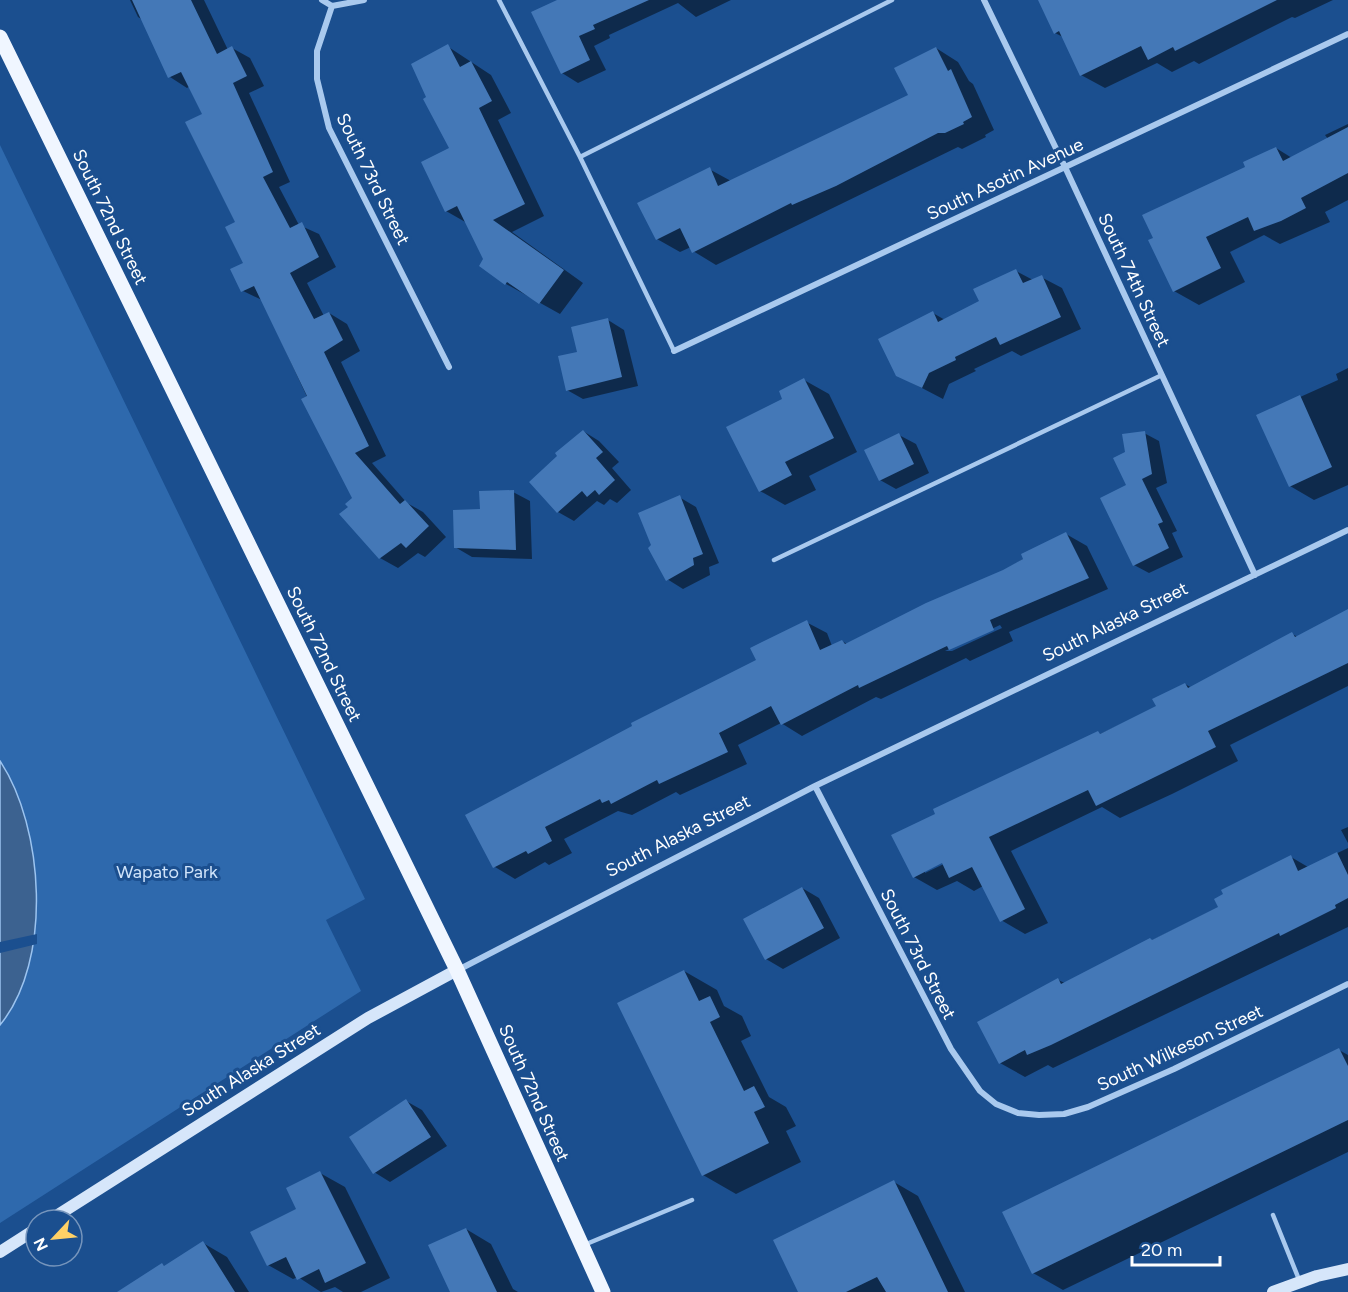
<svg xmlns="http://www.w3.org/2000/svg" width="1348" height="1292" font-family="Figtree,sans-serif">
  <rect width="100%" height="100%" fill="#1b4f8f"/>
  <!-- green -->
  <path fill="#2e69ad" d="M0,145L365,899L326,920L361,991L0,1223Z"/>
  <!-- water -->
  <path fill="#3c6290" stroke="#9cc4f0" stroke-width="1.5" d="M0,761C44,827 53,961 0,1025Z"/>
  <!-- pier -->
  <path fill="#1b4f8f" d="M37,934V944L0,953V942Z"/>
  <!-- shadow -->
  <path fill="#0007" fill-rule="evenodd" d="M130,0H204L228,50L232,48L250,58L264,86L249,93L290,182L279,187L299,225L319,234L336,267L307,283L324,316L329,313L347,324L360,351L341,362L386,456L372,463L407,503L423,512L446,537L425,557L418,553L398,568L380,558L350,507L354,498L262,300L243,291L245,263L237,223L204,115L190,86L187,88L170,77L143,20L138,17Z
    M562,0H731L696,17L678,3L609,35L610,38L594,46L606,70L578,83L562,73Z
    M1039,0H1333L1295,18L1292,17L1199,64L1194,61L1172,72L1157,63L1105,88L1081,75L1063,37L1055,33Z
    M447,46L491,75L511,113L498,120L544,216L512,232L583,283L560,314L506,284L481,266L485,260L467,223L446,211L451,149Z
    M936,48L958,62L969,81L973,84L994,130L985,135L986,137L962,149L958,147L716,265L693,251L691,247L680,252L657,239L709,169L731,181L910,95Z
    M1348,124V200L1325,212L1330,222L1280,244L1264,235L1230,252L1245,282L1199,305L1174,291L1247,167L1276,148L1292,158L1328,139L1325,135Z
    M1016,271L1033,280L1041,277L1062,288L1081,329L1021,356L1012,351L974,369L976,371L949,384L943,399L897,375L933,313L945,320L981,302Z
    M608,320L624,330L638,386L583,399L567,390L579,353Z
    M1348,368V485L1314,500L1290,486L1258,416L1338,380L1336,374Z
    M804,380L829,394L857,452L809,476L816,490L785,505L760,491L784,399Z
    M583,431L599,441L619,462L612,468L631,490L617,503L610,499L604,505L597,501L574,521L558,512Z
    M1144,433L1159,441L1167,483L1156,488L1177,531L1172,533L1183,557L1149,573L1134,565L1126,453Z
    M899,435L916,444L929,473L896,489L880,480Z
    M513,492L530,501L532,559L472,557L455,547L481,511Z
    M679,497L696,507L719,563L709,567L710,575L683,589L667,579Z
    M1066,534L1087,546L1108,589L1009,632L1013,641L970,661L966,658L881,699L876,697L802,736L781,723L738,745L747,764L680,795L676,792L632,815L618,811L564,839L572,853L549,865L545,862L515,879L495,867L467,816L758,660L806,622L827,633L832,646L842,641L847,644L1003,571ZM1000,625L1002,628L952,651H945Z
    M1348,610V686L1230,745L1238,761L1172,794L1120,818L1102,807L1011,851L1048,923L1025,934L1001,920L983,886L974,891L957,881L937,890L914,877L937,814L969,795L1158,707L1185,684L1192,688L1292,634L1298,637ZM948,859L950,861L925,873V870Z
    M1348,827V843L1341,830Z
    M1348,848V927L1053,1068L1048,1065L1025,1077L1000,1063L1058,980L1065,983L1220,907L1291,857L1308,867Z
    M802,888L819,898L840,938L783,969L766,959Z
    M684,971L717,990L724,1006L742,1016L751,1036L741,1041L769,1097L786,1107L796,1126L786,1131L801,1162L736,1194L703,1175Z
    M1339,1050L1348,1055V1152L1063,1290L1033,1273Z
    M406,1101L422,1110L447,1146L390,1182L374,1172Z
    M320,1173L345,1187L390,1278L361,1292H343L335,1287L321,1292L298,1277L293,1279L268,1265Z
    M894,1182L918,1196L965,1292H800Z
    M466,1229L491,1244L513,1289L518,1292H452Z
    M203,1243L227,1257L249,1292H150L162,1265L166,1267Z"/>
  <!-- building -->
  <path fill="#4478b7" d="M132,0H191L217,54L232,46L247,76L233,83L273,172L263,177L290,228L302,222L319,257L290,273L314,319L329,312L343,340L324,352L369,446L355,453L400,504L405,500L429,526L406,548L401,543L379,559L339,514L348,507L345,504L352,498L301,399L307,396L254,286L241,292L230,269L243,263L225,227L235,222L185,122L202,114L181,72L168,78Z
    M557,0H649L593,25L595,29L579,36L590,60L561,74L531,12Z
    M1038,0H1277L1175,51L1173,47L1148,60L1141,46L1080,76L1059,31L1054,34Z
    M448,44L460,67L471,61L492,101L479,108L525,204L493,220L564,270L539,304L507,282L505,285L479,266L483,259L457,206L445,212L421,162L449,148L423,99L426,97L411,64Z
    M936,47L948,71L951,69L972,117L963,122L964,124L945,133H938L836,186L792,205L791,203L692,253L680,228L656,240L637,203L710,167L718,186L908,95L894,68Z
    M1348,127V173L1301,198L1306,208L1281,221L1254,231L1248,217L1206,237L1221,268L1173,292L1148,240L1153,238L1142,215L1245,167L1243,162L1276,147L1283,161Z
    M1016,269L1023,283L1042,275L1061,317L1000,345L996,337L955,357L956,360L929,373L922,388L896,376L878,339L933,311L938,322L979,301L973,289Z
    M608,318L622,377L566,391L558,356L577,352L571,327Z
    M804,378L834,438L785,462L792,475L759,492L726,427L782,399L779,391Z
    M1300,395L1332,467L1289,487L1256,415Z
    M583,430L603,452L596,458L615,480L599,495L595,490L587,497L582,491L557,513L529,482L557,456L555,453Z
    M1145,431L1152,474L1142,479L1163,522L1158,524L1169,548L1133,566L1100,498L1126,485L1113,458L1125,452L1122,434Z
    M899,433L914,464L879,481L864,450Z
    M514,490L516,550L454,548L453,510L480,509L479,491Z
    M680,495L703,554L693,558L694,565L666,581L648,548L651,545L638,513Z
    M1066,532L1089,578L990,620L994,630L949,650L947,646L859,688L858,685L781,725L771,706L719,733L728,752L659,784L657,780L611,804L609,800L602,803L600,799L545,827L552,841L528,854L526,851L493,868L465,815L632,726L631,723L756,660L750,648L807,620L820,650L842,640L845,644L926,603L1003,570L1023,559L1021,554Z
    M1348,609V663L1208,731L1216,747L1096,806L1088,790L989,837L1025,909L1000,922L972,867L949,878L942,863L913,878L891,835L935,814L933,809L1098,731L1100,734L1156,706L1152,699L1185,683L1188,688L1292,632L1295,637Z
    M1337,852L1348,875V898L1335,905L1336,908L1280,936L1279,933L1051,1045L1027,1055L1025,1050L999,1064L977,1022L1058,978L1061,984L1150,938L1152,940L1218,907L1214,899L1223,894L1221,890L1291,855L1298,871Z
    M802,887L824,928L765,960L743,919Z
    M684,970L699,1001L710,996L720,1017L710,1022L744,1091L754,1086L765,1107L754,1112L769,1143L702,1176L617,1003Z
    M1339,1048L1348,1066V1120L1032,1274L1002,1212Z
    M406,1099L431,1137L373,1174L349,1137Z
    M320,1171L366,1263L325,1283L319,1269L297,1280L286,1257L267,1266L250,1232L296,1209L286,1188Z
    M894,1180L948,1292H886L877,1277L846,1292H798L773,1240Z
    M466,1228L497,1292H450L428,1245Z
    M203,1241L235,1292H117L162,1263L164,1266Z"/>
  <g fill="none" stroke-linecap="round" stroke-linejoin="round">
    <!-- lane -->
    <path stroke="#a9c9ee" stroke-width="4.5" d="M499,0L580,157L674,351
      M580,157L892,0
      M774,560L1162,375
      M1273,1215L1300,1282
      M584,1245L692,1200"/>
    <!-- street -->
    <path stroke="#a9c9ee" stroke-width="6" d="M322,0L332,6
      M984,0L1065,167L1255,575
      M332,6L317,51V79L329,128L449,367
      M332,6L364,0
      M674,351L1348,34
      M815,786L951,1049L980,1091L996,1104L1018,1113L1039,1115L1064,1114L1088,1107L1174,1069L1348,984
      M458,970L815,786L1348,530"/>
    <!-- secondary -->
    <path stroke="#d6e6fa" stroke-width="12" d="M50,1220L368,1018L457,970
      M0,1252L36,1229
      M1273,1292L1317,1276L1348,1269"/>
    <!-- primary -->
    <path stroke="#f0f6ff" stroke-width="15" d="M0,37L457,970L603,1292"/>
  </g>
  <g text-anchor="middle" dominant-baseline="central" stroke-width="6" stroke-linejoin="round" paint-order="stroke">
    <!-- street labels -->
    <g font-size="18" fill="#fff" stroke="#1b4f8f">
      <text transform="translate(373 179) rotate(64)">South 73rd Street</text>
      <text transform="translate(1005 179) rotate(-25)">South Asotin Avenue</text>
      <text transform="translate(110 217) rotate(64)">South 72nd Street</text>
      <text transform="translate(1134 280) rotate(65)">South 74th Street</text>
      <text transform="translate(1115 622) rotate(-26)">South Alaska Street</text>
      <text transform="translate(324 654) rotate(64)">South 72nd Street</text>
      <text transform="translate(678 836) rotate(-27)">South Alaska Street</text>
      <text transform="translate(918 954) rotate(63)">South 73rd Street</text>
      <text transform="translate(1180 1048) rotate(-25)">South Wilkeson Street</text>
      <text transform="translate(251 1070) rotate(-32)">South Alaska Street</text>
      <text transform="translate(534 1093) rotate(66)">South 72nd Street</text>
    </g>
    <!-- park labels -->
    <g font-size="18" fill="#cfe3fa" stroke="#1b4f8f">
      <text x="167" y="872">Wapato Park</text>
    </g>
  </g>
  <!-- north arrow -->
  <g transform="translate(54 1238) rotate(244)"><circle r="28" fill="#1b4f8f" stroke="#7695bc" stroke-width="1.5"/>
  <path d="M0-4.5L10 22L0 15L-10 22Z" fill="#ffd166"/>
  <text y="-9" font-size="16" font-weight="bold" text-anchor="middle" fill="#ffffff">N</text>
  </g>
  <!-- scale -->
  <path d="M1132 1256v9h88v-9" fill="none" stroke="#ffffff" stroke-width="3"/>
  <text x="1141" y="1256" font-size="18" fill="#ffffff" stroke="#1b4f8f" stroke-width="4.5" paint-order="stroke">20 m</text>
</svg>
